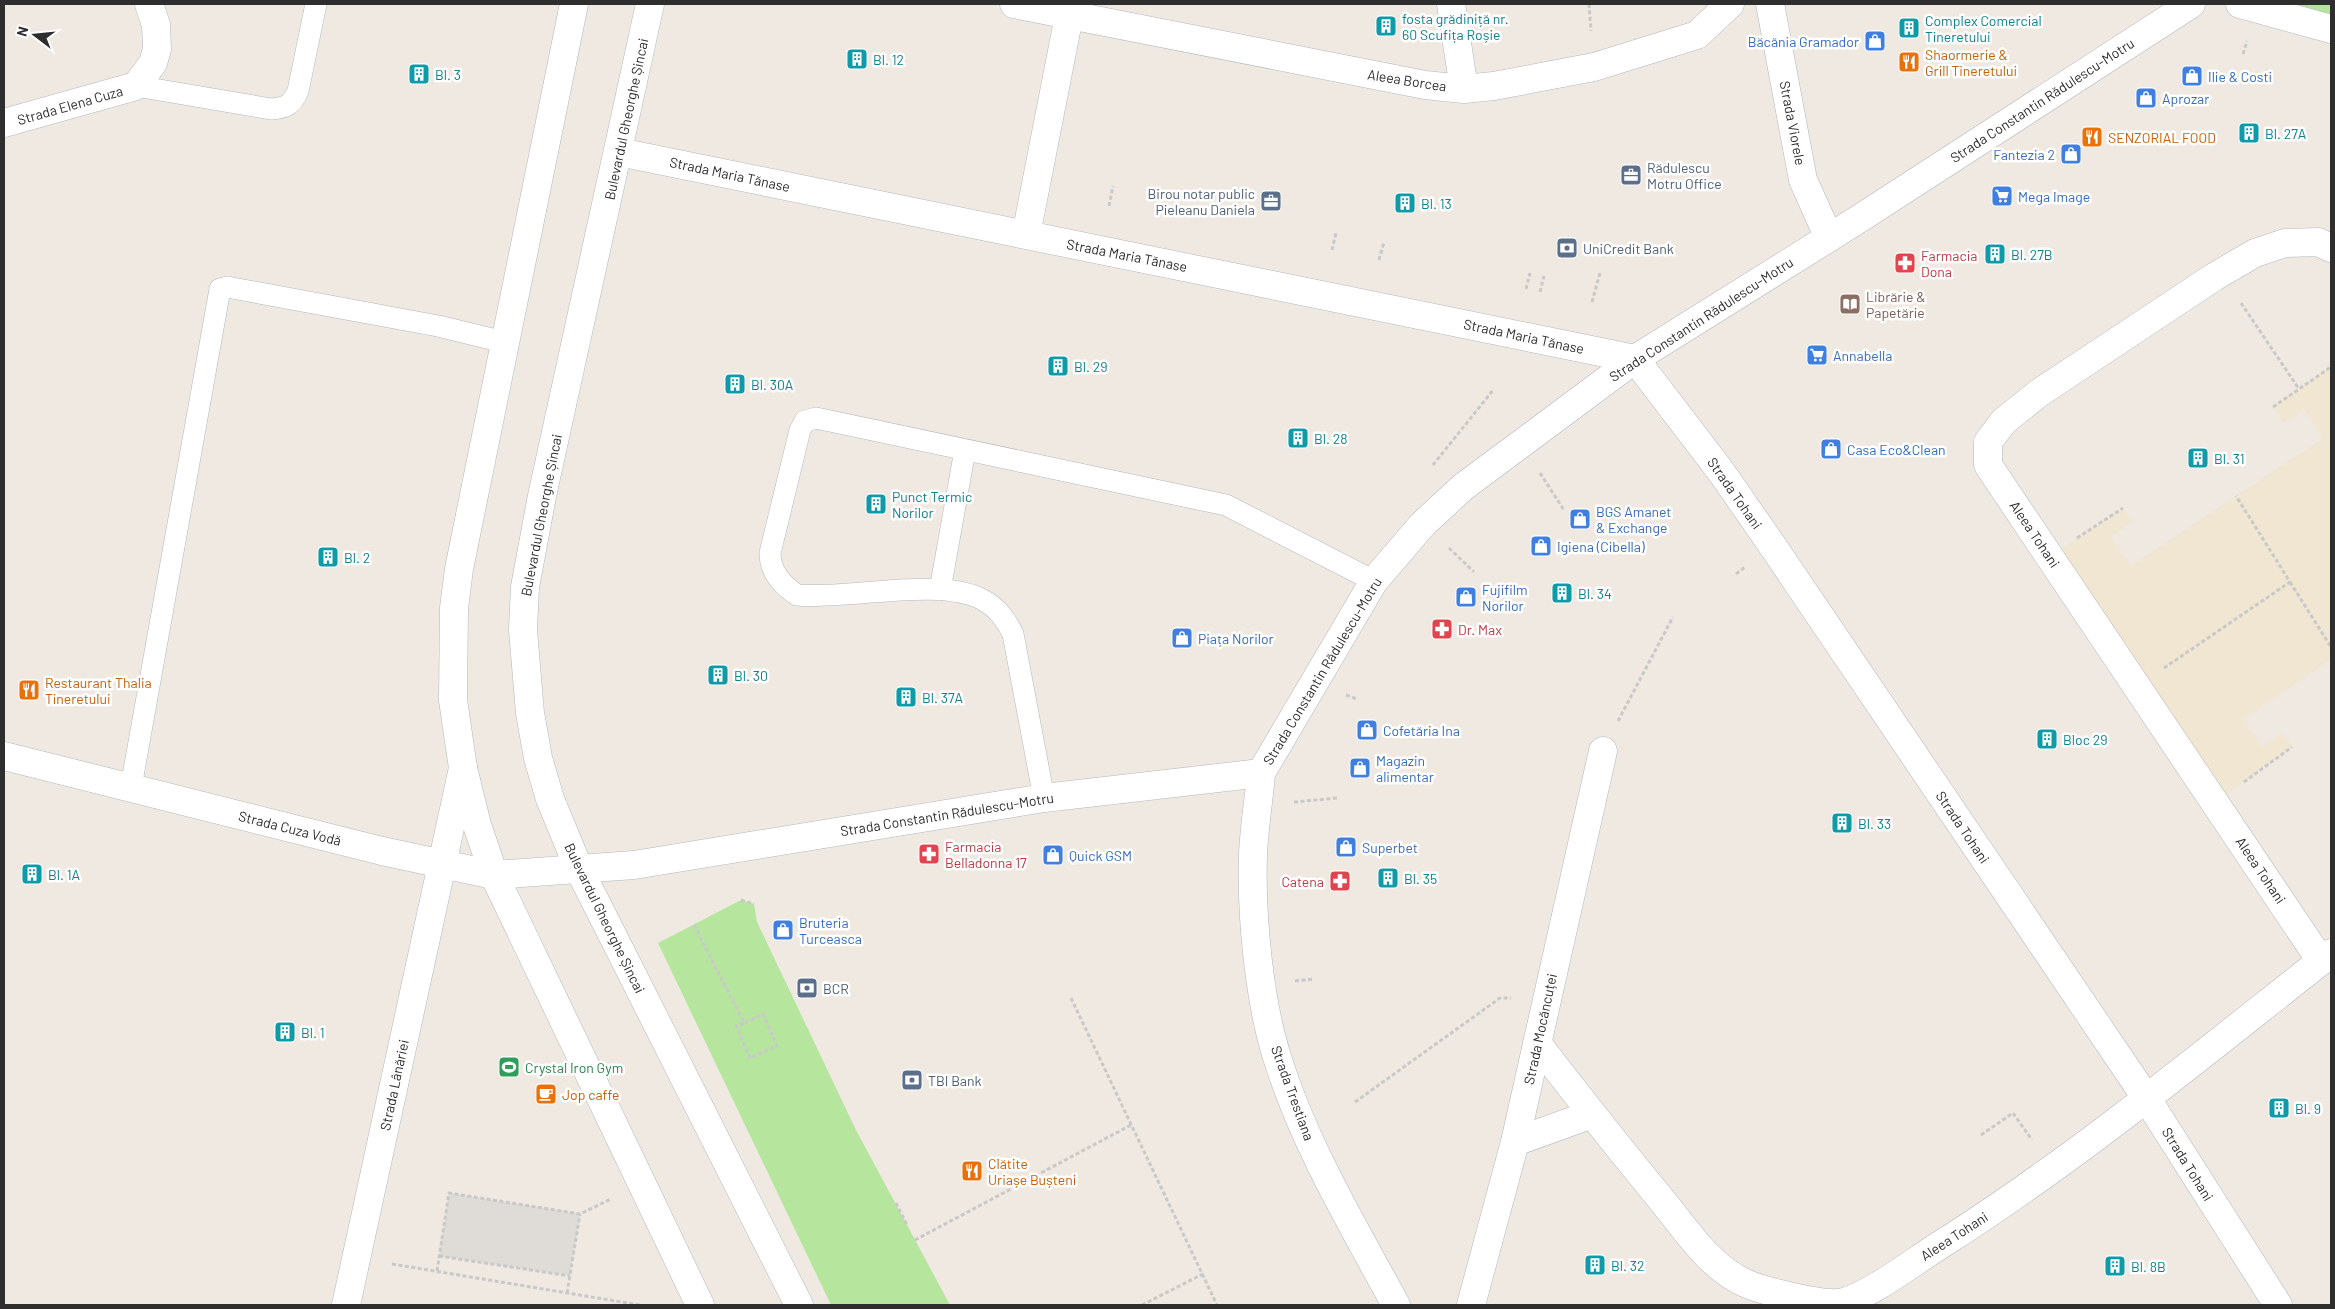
<svg xmlns="http://www.w3.org/2000/svg" width="2335" height="1309" font-family="Barlow,sans-serif">
  <rect width="100%" height="100%" fill="#efe9e1"/>
  <!-- education -->
  <path fill="#f0e6d1" d="M2331,367V660L2243,719L2262,747L2282,733L2292,747L2225,796L2060,550L2123,508L2132,522L2111,537L2131,566L2323,438L2304,409L2283,423L2273,407Z"/>
  <!-- green -->
  <path fill="#b6e59e" d="M2240,4H2331V29Z
    M741,900L754,904L757,922L856,1130L950,1305H831L658,943Z"/>
  <!-- plaza -->
  <path fill="#dfdcd8" d="M449,1193L580,1214L570,1276L439,1256Z"/>
  <g fill="none" stroke-linecap="round" stroke-linejoin="round">
    <!-- service casing -->
    <g stroke="#b4b7c1" stroke-width="22">
      <path id="service" d="M136,86L271,109C286,108 292,105 298,91L316,4
        M940,590L965,450
        M131,787L220,289L227,287L438,326L504,342
        M1044,798L1013,634C1006,620 998,608 983,600C941,576 847,600 797,595C782,585 770,572 770,553L800,430L805,421L816,418L1226,505L1374,581"/>
    </g>
    <!-- minor casing -->
    <g stroke="#b4b7c1" stroke-width="29">
      <path id="minor" d="M1014,4L1425,85L1464,89L1494,86L1594,67L1697,35L1730,4
        M1451,4L1464,89
        M1770,4L1803,180L1829,238
        M2240,4L2331,29
        M4,123L136,86L153,63L157,49L156,25L149,4
        M619,152L1635,359
        M1026,235L1069,16
        M2331,248L2318,242L2285,243L2255,253L2214,277L2039,393L2004,421L1988,442V465L2321,961L2331,953
        M1635,359L1722,473L1774,548L2147,1099L2278,1305
        M4,756L382,851L494,875L634,865L1044,798L1261,773L1374,581L1423,524L1463,487L1635,359L1862,217L2191,4
        M1261,773C1259,800 1254,828 1253,855C1251,915 1259,1000 1277,1057C1304,1144 1353,1226 1396,1305
        M1537,1043C1577,1095 1618,1147 1660,1198C1684,1227 1709,1267 1745,1283C1763,1291 1826,1307 1844,1302C1876,1292 1918,1258 1948,1240C2079,1156 2199,1057 2321,961
        M1515,1142L1592,1114
        M1471,1305L1515,1142L1603,751"/>
    </g>
    <!-- tertiary casing -->
    <g stroke="#b4b7c1" stroke-width="29">
      <path id="tertiary" d="M346,1305L463,768"/>
    </g>
    <!-- secondary casing -->
    <g stroke="#b4b7c1" stroke-width="29">
      <path id="secondary" d="M574,4L459,569L454,608L453,700L463,768L477,825L494,875L700,1305
        M650,4L542,496L525,587L523,630L530,713L538,758L550,799L579,869L799,1305"/>
    </g>
    <!-- path -->
    <path stroke="#c9c9c9" stroke-width="3" stroke-dasharray="4 2.5" stroke-linecap="butt" d="M1589,4L1591,31
      M2243,54L2247,41
      M1109,206L1113,186
      M1332,250L1336,233
      M1379,260L1384,242
      M1526,289L1530,273
      M1540,292L1544,276
      M1592,302L1600,273
      M2241,303L2299,389
      M2273,407L2331,367
      M1433,465L1494,389
      M1540,473L1564,510
      M2077,538L2123,508
      M1449,548L1474,572
      M1736,574L1745,567
      M2290,582L2331,647
      M2164,668L2290,582L2236,496
      M1346,695L1357,699
      M1618,721L1673,617
      M2244,782L2292,747
      M1294,802L1338,798
      M741,900L754,904
      M694,925L744,1023L736,1026L750,1058L777,1046L763,1014L744,1023
      M1295,981L1314,979
      M1071,998L1217,1305
      M1355,1102L1500,998H1511
      M1981,1135L2013,1113L2032,1140
      M896,1203L907,1225
      M915,1240L1131,1125
      M439,1256L570,1276
      M392,1264L640,1305
      M437,1271L449,1193L580,1214L611,1199
      M567,1293L580,1214
      M1142,1305L1203,1274"/>
    <!-- service -->
    <use href="#service" stroke="#fff" stroke-width="21"/>
    <!-- minor -->
    <use href="#minor" stroke="#fff" stroke-width="28"/>
    <!-- tertiary -->
    <use href="#tertiary" stroke="#fff" stroke-width="28"/>
    <!-- secondary -->
    <use href="#secondary" stroke="#fff" stroke-width="28"/>
  </g>
  <!-- icons -->
  <defs>
    <g id="building-square" transform="scale(1.125)"><rect x="-9" y="-9" width="18" height="18" rx="4" fill="#0f9aa8" stroke="#fff"/><path d="M-4-6H4V6H1V3H-1V6H-4ZM-2.5-4.3h1.7v1.8h-1.7ZM.8-4.3h1.7v1.8H.8ZM-2.5-1h1.7V.8h-1.7ZM.8-1h1.7V.8H.8Z" fill="#fff"/></g>
    <g id="shop-square" transform="scale(1.125)"><rect x="-9" y="-9" width="18" height="18" rx="4" fill="#3f7fe0" stroke="#fff"/><path d="M-5-2.5h2.3a2.7 3.5 0 0 1 5.4 0H5L5.5 6h-11ZM-1.5-2.5h3a1.5 2.3 0 0 0-3 0Z" fill="#fff"/></g>
    <g id="restaurant-square" transform="scale(1.125)"><rect x="-9" y="-9" width="18" height="18" rx="4" fill="#e8710a" stroke="#fff"/><path d="M-5-6h1v4h1v-4h1v4h1v-4h1v5L-1.5 .5V6h-2V.5L-5-1ZM5-6V6H3V1.5H1.5Q1.5-4 5-6Z" fill="#fff"/></g>
    <g id="office-square" transform="scale(1.125)"><rect x="-9" y="-9" width="18" height="18" rx="4" fill="#5c6f8a" stroke="#fff"/><path d="M-6-3h4V-5.5h4V-3h4V5H-6ZM-1-4.5V-3h2v-1.5ZM-6 0V1H6V0Z" fill="#fff"/></g>
    <g id="supermarket-square" transform="scale(1.125)"><rect x="-9" y="-9" width="18" height="18" rx="4" fill="#3f7fe0" stroke="#fff"/><path d="M-6-5.5h2.5l.6 2H6L4.5 2H-2.5L-4.4-4H-6ZM-1.5 3.2a1.3 1.3 0 1 0 .1 0ZM3 3.2a1.3 1.3 0 1 0 .1 0Z" fill="#fff"/></g>
    <g id="bank-square" transform="scale(1.125)"><rect x="-9" y="-9" width="18" height="18" rx="4" fill="#5c6f8a" stroke="#fff"/><path d="M-6-4H6V4H-6ZM0-2.3a2.3 2.3 0 1 0 0 4.6a2.3 2.3 0 1 0 0-4.6Z" fill="#fff"/></g>
    <g id="pharmacy-square" transform="scale(1.125)"><rect x="-9" y="-9" width="18" height="18" rx="4" fill="#e0444e" stroke="#fff"/><path d="M-2-6h4v4h4v4h-4v4h-4v-4h-4v-4h4Z" fill="#fff"/></g>
    <g id="library-square" transform="scale(1.125)"><rect x="-9" y="-9" width="18" height="18" rx="4" fill="#8d6e63" stroke="#fff"/><path d="M-6-4Q-3-5.5-.7-3.5V5Q-3 3-6 4ZM6-4Q3-5.5 .7-3.5V5Q3 3 6 4Z" fill="#fff"/></g>
    <g id="stadium-square" transform="scale(1.125)"><rect x="-9" y="-9" width="18" height="18" rx="4" fill="#2e9e5b" stroke="#fff"/><path d="M0-5a6.5 5 0 1 0 0 10a6.5 5 0 1 0 0-10ZM-3.5-1.8h7v3.6h-7Z" fill="#fff"/></g>
    <g id="cafe-square" transform="scale(1.125)"><rect x="-9" y="-9" width="18" height="18" rx="4" fill="#e8710a" stroke="#fff"/><path d="M-5.5-4.5H6V0H3Q3 3.5 0 3.5H-2.5Q-5.5 3.5-5.5 0ZM3-3.2v2h1.7v-2ZM-6 4.5H4V6H-6Z" fill="#fff"/></g>
  </defs>
  <g fill-rule="evenodd">
    <use href="#building-square" x="1386" y="26"/>
    <use href="#building-square" x="1909" y="28"/>
    <use href="#shop-square" x="1875" y="41"/>
    <use href="#building-square" x="857" y="59"/>
    <use href="#restaurant-square" x="1909" y="62"/>
    <use href="#building-square" x="419" y="74"/>
    <use href="#shop-square" x="2192" y="76"/>
    <use href="#shop-square" x="2146" y="98"/>
    <use href="#building-square" x="2249" y="133"/>
    <use href="#restaurant-square" x="2092" y="137"/>
    <use href="#shop-square" x="2071" y="154"/>
    <use href="#office-square" x="1631" y="175"/>
    <use href="#supermarket-square" x="2002" y="196"/>
    <use href="#office-square" x="1271" y="201"/>
    <use href="#building-square" x="1405" y="203"/>
    <use href="#bank-square" x="1567" y="248"/>
    <use href="#building-square" x="1995" y="254"/>
    <use href="#pharmacy-square" x="1905" y="263"/>
    <use href="#library-square" x="1850" y="304"/>
    <use href="#supermarket-square" x="1817" y="355"/>
    <use href="#building-square" x="1058" y="366"/>
    <use href="#building-square" x="735" y="384"/>
    <use href="#building-square" x="1298" y="438"/>
    <use href="#shop-square" x="1831" y="449"/>
    <use href="#building-square" x="2198" y="458"/>
    <use href="#building-square" x="876" y="504"/>
    <use href="#shop-square" x="1580" y="519"/>
    <use href="#shop-square" x="1541" y="546"/>
    <use href="#building-square" x="328" y="557"/>
    <use href="#building-square" x="1562" y="593"/>
    <use href="#shop-square" x="1466" y="597"/>
    <use href="#pharmacy-square" x="1442" y="629"/>
    <use href="#shop-square" x="1182" y="638"/>
    <use href="#building-square" x="718" y="675"/>
    <use href="#restaurant-square" x="29" y="690"/>
    <use href="#building-square" x="906" y="697"/>
    <use href="#shop-square" x="1367" y="730"/>
    <use href="#building-square" x="2047" y="739"/>
    <use href="#shop-square" x="1360" y="768"/>
    <use href="#building-square" x="1842" y="823"/>
    <use href="#shop-square" x="1346" y="847"/>
    <use href="#pharmacy-square" x="929" y="854"/>
    <use href="#shop-square" x="1053" y="855"/>
    <use href="#building-square" x="32" y="874"/>
    <use href="#building-square" x="1388" y="878"/>
    <use href="#pharmacy-square" x="1340" y="881"/>
    <use href="#shop-square" x="783" y="930"/>
    <use href="#bank-square" x="807" y="988"/>
    <use href="#building-square" x="285" y="1032"/>
    <use href="#stadium-square" x="509" y="1067"/>
    <use href="#bank-square" x="912" y="1080"/>
    <use href="#cafe-square" x="546" y="1094"/>
    <use href="#building-square" x="2279" y="1108"/>
    <use href="#restaurant-square" x="972" y="1171"/>
    <use href="#building-square" x="1595" y="1265"/>
    <use href="#building-square" x="2115" y="1266"/>
  </g>
  <g text-anchor="middle" dominant-baseline="central" stroke-width="5" stroke-linejoin="round" paint-order="stroke">
    <!-- culture labels -->
    <g font-size="14" fill="#0d838f" stroke="#fff" text-anchor="start">
      <text x="1402" y="18">fosta grădiniță nr.<tspan x="1402" dy="16">60 Scufița Roșie</tspan></text>
      <text x="1925" y="20">Complex Comercial<tspan x="1925" dy="16">Tineretului</tspan></text>
      <text x="873" y="59">Bl. 12</text>
      <text x="435" y="74">Bl. 3</text>
      <text x="2265" y="133">Bl. 27A</text>
      <text x="1421" y="203">Bl. 13</text>
      <text x="2011" y="254">Bl. 27B</text>
      <text x="1074" y="366">Bl. 29</text>
      <text x="751" y="384">Bl. 30A</text>
      <text x="1314" y="438">Bl. 28</text>
      <text x="2214" y="458">Bl. 31</text>
      <text x="892" y="496">Punct Termic<tspan x="892" dy="16">Norilor</tspan></text>
      <text x="344" y="557">Bl. 2</text>
      <text x="1578" y="593">Bl. 34</text>
      <text x="734" y="675">Bl. 30</text>
      <text x="922" y="697">Bl. 37A</text>
      <text x="2063" y="739">Bloc 29</text>
      <text x="1858" y="823">Bl. 33</text>
      <text x="48" y="874">Bl. 1A</text>
      <text x="1404" y="878">Bl. 35</text>
      <text x="301" y="1032">Bl. 1</text>
      <text x="2295" y="1108">Bl. 9</text>
      <text x="1611" y="1265">Bl. 32</text>
      <text x="2131" y="1266">Bl. 8B</text>
    </g>
    <!-- shop labels -->
    <g font-size="14" fill="#366cbe" stroke="#fff" text-anchor="start">
      <text x="1859" y="41" text-anchor="end">Băcănia Gramador</text>
      <text x="2208" y="76">Ilie &amp; Costi</text>
      <text x="2162" y="98">Aprozar</text>
      <text x="2055" y="154" text-anchor="end">Fantezia 2</text>
      <text x="2018" y="196">Mega Image</text>
      <text x="1833" y="355">Annabella</text>
      <text x="1847" y="449">Casa Eco&amp;Clean</text>
      <text x="1596" y="511">BGS Amanet<tspan x="1596" dy="16">&amp; Exchange</tspan></text>
      <text x="1557" y="546">Igiena (Cibella)</text>
      <text x="1482" y="589">Fujifilm<tspan x="1482" dy="16">Norilor</tspan></text>
      <text x="1198" y="638">Piața Norilor</text>
      <text x="1383" y="730">Cofetăria Ina</text>
      <text x="1376" y="760">Magazin<tspan x="1376" dy="16">alimentar</tspan></text>
      <text x="1362" y="847">Superbet</text>
      <text x="1069" y="855">Quick GSM</text>
      <text x="799" y="922">Bruteria<tspan x="799" dy="16">Turceasca</tspan></text>
    </g>
    <!-- food labels -->
    <g font-size="14" fill="#c56008" stroke="#fff" text-anchor="start">
      <text x="1925" y="54">Shaormerie &amp;<tspan x="1925" dy="16">Grill Tineretului</tspan></text>
      <text x="2108" y="137">SENZORIAL FOOD</text>
      <text x="45" y="682">Restaurant Thalia<tspan x="45" dy="16">Tineretului</tspan></text>
      <text x="562" y="1094">Jop caffe</text>
      <text x="988" y="1163">Clătite<tspan x="988" dy="16">Uriașe Bușteni</tspan></text>
    </g>
    <!-- street labels -->
    <g font-size="14" fill="#2e2e2e" stroke="#fff">
      <text transform="translate(1407 80) rotate(9)">Aleea Borcea</text>
      <text transform="translate(2042 100) rotate(-33)">Strada Constantin Rădulescu-Motru</text>
      <text transform="translate(70 105) rotate(-16)">Strada Elena Cuza</text>
      <text transform="translate(626 119) rotate(-78)">Bulevardul Gheorghe Șincai</text>
      <text transform="translate(1793 123) rotate(79)">Strada Viorele</text>
      <text transform="translate(730 174) rotate(12)">Strada Maria Tănase</text>
      <text transform="translate(1127 255) rotate(11)">Strada Maria Tănase</text>
      <text transform="translate(1701 319) rotate(-33)">Strada Constantin Rădulescu-Motru</text>
      <text transform="translate(1524 336) rotate(12)">Strada Maria Tănase</text>
      <text transform="translate(1735 493) rotate(55)">Strada Tohani</text>
      <text transform="translate(541 515) rotate(-79)">Bulevardul Gheorghe Șincai</text>
      <text transform="translate(2035 534) rotate(56)">Aleea Tohani</text>
      <text transform="translate(1322 671) rotate(-59)">Strada Constantin Rădulescu-Motru</text>
      <text transform="translate(947 814) rotate(-9)">Strada Constantin Rădulescu-Motru</text>
      <text transform="translate(1963 827) rotate(56)">Strada Tohani</text>
      <text transform="translate(290 828) rotate(14)">Strada Cuza Vodă</text>
      <text transform="translate(2261 870) rotate(56)">Aleea Tohani</text>
      <text transform="translate(605 918) rotate(64)">Bulevardul Gheorghe Șincai</text>
      <text transform="translate(1540 1029) rotate(-78)">Strada Mocăncuței</text>
      <text transform="translate(394 1085) rotate(-78)">Strada Lânăriei</text>
      <text transform="translate(1293 1093) rotate(70)">Strada Trestiana</text>
      <text transform="translate(2188 1164) rotate(58)">Strada Tohani</text>
      <text transform="translate(1954 1236) rotate(-33)">Aleea Tohani</text>
    </g>
    <!-- service labels -->
    <g font-size="14" fill="#4e5e75" stroke="#fff" text-anchor="start">
      <text x="1647" y="167">Rădulescu<tspan x="1647" dy="16">Motru Office</tspan></text>
      <text x="1255" y="193" text-anchor="end">Birou notar public<tspan x="1255" dy="16">Pieleanu Daniela</tspan></text>
      <text x="1583" y="248">UniCredit Bank</text>
      <text x="823" y="988">BCR</text>
      <text x="928" y="1080">TBI Bank</text>
    </g>
    <!-- health labels -->
    <g font-size="14" fill="#be3a42" stroke="#fff" text-anchor="start">
      <text x="1921" y="255">Farmacia<tspan x="1921" dy="16">Dona</tspan></text>
      <text x="1458" y="629">Dr. Max</text>
      <text x="945" y="846">Farmacia<tspan x="945" dy="16">Belladonna 17</tspan></text>
      <text x="1324" y="881" text-anchor="end">Catena</text>
    </g>
    <!-- education labels -->
    <g font-size="14" fill="#785e54" stroke="#fff" text-anchor="start">
      <text x="1866" y="296">Librărie &amp;<tspan x="1866" dy="16">Papetărie</tspan></text>
    </g>
    <!-- leisure labels -->
    <g font-size="14" fill="#27864d" stroke="#fff" text-anchor="start">
      <text x="525" y="1067">Crystal Iron Gym</text>
    </g>
  </g>
  <!-- border -->
  <rect width="2335" height="1309" fill="none" stroke="#2e2e2e" stroke-width="10"/>
  <!-- north arrow -->
  <g transform="translate(35 35) rotate(286)" stroke="#ffffff" stroke-width="4" paint-order="stroke">
  <path d="M0-4L9 19L0 12L-9 19Z" fill="#2e2e2e"/>
  <text y="-8" font-size="14" font-weight="bold" text-anchor="middle" fill="#2e2e2e">N</text>
  </g>
</svg>
